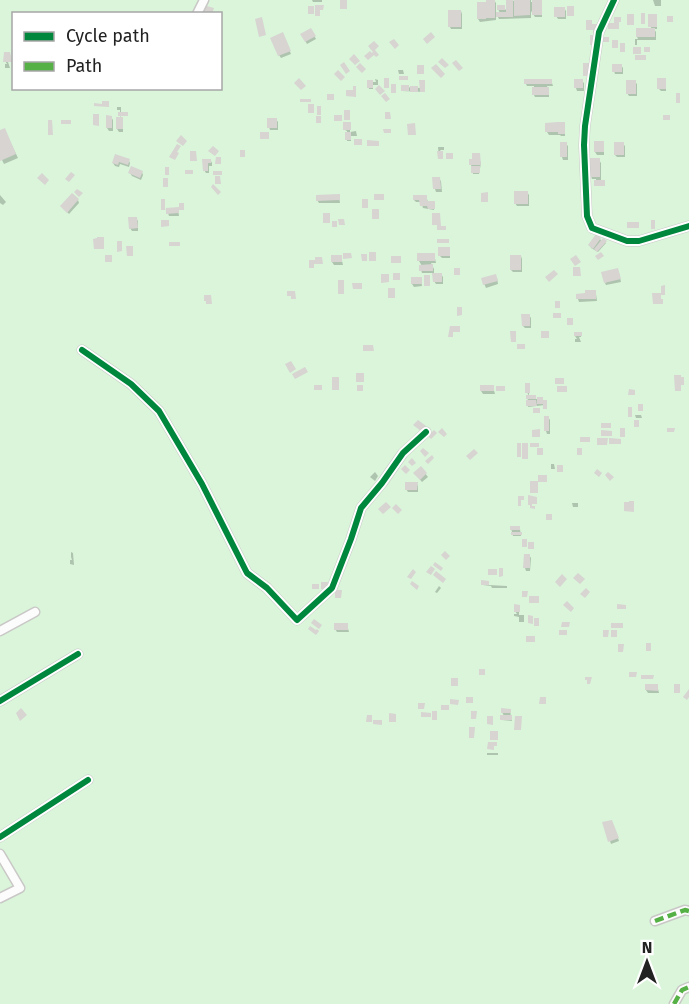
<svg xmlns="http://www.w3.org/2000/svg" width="689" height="1004" font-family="'Fira Sans',sans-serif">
  <rect width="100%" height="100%" fill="#f0eeeb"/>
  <!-- park -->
  <path fill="#daf5da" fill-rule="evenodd" d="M0,0H689V1004H0ZM14,14H220V88H14Z"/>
  <!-- shadow -->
  <path fill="#0003" d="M312,0H322V2H313Z
    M494,0L496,3V20L480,22L478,19Z
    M531,0V2H541L542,4V17H535L531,11V18L499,19L496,13H500L497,7H504L507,12V1Z
    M653,0H661V6H655Z
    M564,8L566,11V19H558L556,16Z
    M461,11L462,14V29H451L450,27Z
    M656,15L657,18V29H654L656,32V40H637V45H635V39H638L637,37L652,29L650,26Z
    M311,30L316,39L307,44L302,35Z
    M284,37L291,54L281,58L279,55Z
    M10,54L11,62H8L10,68H5V64H7L5,61Z
    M621,65L623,68V74H615L614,71Z
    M398,70H403L404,74H399Z
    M375,79L378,80V85H373V89H369L368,82H376Z
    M665,79L666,82V91H661L659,89Z
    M551,80L553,86H547L549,91V97H535L534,95V86H527L526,84Z
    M576,81H582L584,83V91H577L576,88Z
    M425,82V92L402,91V87L421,88Z
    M635,82L637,84V96H629L627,93Z
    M117,107H121V113L128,114V116H120L123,121V132H119L117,129L122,119L120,115V110H117Z
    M111,117L113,120V131H109L107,128Z
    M276,119L278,122V130H270L269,127Z
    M564,123L565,126V136H561L560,135H549L547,132Z
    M350,124V132L356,131L357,136H351V141H347V131L345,130Z
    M0,131L7,135L18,158L4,164L0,156Z
    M595,142H603L604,145V155H597L595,152Z
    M566,144L568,146V160H563L562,157Z
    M623,144L625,146V157H617L615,155Z
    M438,147H444V150H440L442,153V159L439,158Z
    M116,156L129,161L130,163L129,167L120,164L119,167L115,166L113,163Z
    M479,159L481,163L479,174H473L470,160Z
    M599,160L601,163V181H605V186H596V179H592L591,176Z
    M204,161H211L212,163V166H209V173H206L204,170Z
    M142,172L143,175L141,180L132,176L130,173Z
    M439,179L441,181L442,192H436L435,189Z
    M527,192L529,195V206H517L515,203Z
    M0,195L6,202L3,205L0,203Z
    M339,196L340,203H319L317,200Z
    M426,196L428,202L434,203V210L423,208L421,202H416L414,200Z
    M78,200L79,203L69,214L61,206Z
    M178,209L179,216H169L167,210H163Z
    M136,218L138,221V231H132L130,228Z
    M600,239L602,242L603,240L606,243L598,252L591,248L590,245Z
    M449,249L450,251V258H442L440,256Z
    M434,254L436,263H431L434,269V273H422L421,270L422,266L419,261Z
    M521,256L522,259V272H513L511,270Z
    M341,257L343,265H334L332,262Z
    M619,273L621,282L606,285L605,283Z
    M441,274L443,277V284H436L434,281Z
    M421,278L422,286L414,287L412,284Z
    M497,278L498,284L486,288L482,279Z
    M595,291L596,294L597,301L579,302L578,299Z
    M529,315L531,318V328H525L523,326Z
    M581,334V337H579L581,342H575V339H577L575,336Z
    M529,385V396H536V399H542L543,401L547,402V409L545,408V405L528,407L529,402L527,398L529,396L527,392Z
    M493,387L495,394H483L481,391Z
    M635,415H641L642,418H636Z
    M548,417L550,420V434H547L546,431Z
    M551,464H554L555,469H551Z
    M421,468L428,477L422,482L417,476Z
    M375,472L378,476L375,481L370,477Z
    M417,484L418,486V492H408L406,489Z
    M572,503H578V507H573Z
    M511,528L520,529L521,536H513Z
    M71,552L73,553L74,565L70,564V560H72L71,557Z
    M529,555L531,558L530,571H526L525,568Z
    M489,583V585L507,586V588H492L491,586L483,585L482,584Z
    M439,586L441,588L437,593L435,592Z
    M519,607V615H524V622H519V617L514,616V614H517L515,611Z
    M347,625L349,632H337L335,629Z
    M657,685L659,693H648L646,690Z
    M510,711L512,721L502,720L504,716L502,712Z
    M487,753H498V755H487Z
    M613,825L619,841L611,844L610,841Z"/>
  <!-- building -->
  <path fill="#d7d4d2" d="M340,0H347V9H340Z
    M486,0H495V18H486Z
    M506,0H513V17H496V12H506Z
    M514,0H530V15L514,16Z
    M532,0H542V15H532Z
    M477,2H486V19H477Z
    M203,5L214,8L212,14H200Z
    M315,5H324L323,10H320V16H315Z
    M497,5H505V10H497Z
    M308,6H314V14H308Z
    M567,6H574V16H567Z
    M554,7H565V17H554Z
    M448,10H461V27H448Z
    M641,13H645V24H641Z
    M627,14H634V25H627Z
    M648,14H657V27H648Z
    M667,16H673V22H667Z
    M262,17L266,35L259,37L255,19Z
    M614,17H621V22H619V29H608V23H614Z
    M586,20H592V24H598V33H593V30H586Z
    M311,28L316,36L305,42L300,34Z
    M636,28H655V37H636Z
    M283,32L291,51L278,56L270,38Z
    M431,32L435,37L427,44L423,39Z
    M590,35H596V45H590Z
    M599,37H609V42H599Z
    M394,39L399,45L395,49L389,42Z
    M612,40H618V48H612Z
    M374,41L379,46L375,50L379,55L376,57L374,55L368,60L364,56L370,51L372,53L373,52L368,46Z
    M620,43H625V52H620Z
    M633,47H641V54H633Z
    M644,47H650V52H644Z
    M4,52H10L12,62H3Z
    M354,54L360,61L355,65L349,59Z
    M635,55H646V60H635Z
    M442,58L449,65L445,68L438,62Z
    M456,60L463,68L459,71L452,63Z
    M344,62L350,71L346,74L340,65Z
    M360,63L366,69L362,73L356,67Z
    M583,63H592V76H583Z
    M436,64L445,74L441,78L431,68Z
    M612,64H622V72H612Z
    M417,65H424V74H417Z
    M338,70L345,77L341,81L334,74Z
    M399,76H408V80H399Z
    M299,78L306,86L301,90L294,83Z
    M384,78H389V88H384Z
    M657,78H666V89H657Z
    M524,79H552V84H524Z
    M574,79H583V88H574Z
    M367,80H373V88H367Z
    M419,80H425V92H420Z
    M626,80H636V94H626Z
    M391,84H396V93H391Z
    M379,85L385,91L380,95L375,89Z
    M401,85H409V91H401Z
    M353,86H356V97L346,96V90H353Z
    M410,86H418V92H410Z
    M532,87H549V95H532Z
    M385,93L390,99L386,102L381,96Z
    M676,93H680V103H676Z
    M327,94H334V100H327Z
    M300,99H311V102H300Z
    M102,101H109V107L94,106V103L102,104Z
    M308,104H314V113H308Z
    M317,106H321V115H317Z
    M344,110H350V120H344Z
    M118,112H128V116H118Z
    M385,112H390L391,119H385Z
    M93,114H99V126L93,125Z
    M106,115L112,116V128H106Z
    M334,115H342V121H334Z
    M663,115H670V120H663Z
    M316,116H321V123H316Z
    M116,117H123V129H116Z
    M267,118H277V128H267Z
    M48,120H52L53,135H48Z
    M61,120H71V124H61Z
    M343,122H351V130H343Z
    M558,122H565V134H558V132H545V123Z
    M415,123L416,135H408L407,124Z
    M5,128L16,154L0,161V130Z
    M383,129H391V133H384Z
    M260,132H269V139H260Z
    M345,132H351V140H345Z
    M181,135L187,141L183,146L176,141Z
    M354,139H362V145H354Z
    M367,140L379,141V146H367Z
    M594,141H604V152H594Z
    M560,142H567V157H560Z
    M614,142H624V155H614Z
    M177,144L181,146L177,152L179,153L175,160L169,157Z
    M213,146L219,151L215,156L208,151Z
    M240,150H245V157H240Z
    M190,151H196L197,161H190Z
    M437,151H443V159H438Z
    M446,153H453V159H446Z
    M472,153H480L481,165H469V159H472Z
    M115,154L130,159L128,165L119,162L118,165L112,163Z
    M216,157H221V164H215Z
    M589,158H600V177H589Z
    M202,159H211V163H208V171H203Z
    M131,166L143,171L140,178L128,173Z
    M471,166H480V173H471Z
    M165,167H169V175H165Z
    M185,170H193V174H185Z
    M213,171H222V175H213Z
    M71,172L75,175L69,182L65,179Z
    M42,173L49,180L45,185L37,178Z
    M215,176H220L221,184H215Z
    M432,177H440L441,189H433Z
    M163,178H168V187H163Z
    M594,180H605V186H594Z
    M213,184L221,192L218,195L211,187Z
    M77,189L83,193L79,197L74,192Z
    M514,191H528V204H514Z
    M488,192V202H481V193Z
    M72,193L79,199L67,213L60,206Z
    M340,194V200L316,201V195Z
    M374,194H384V200H374Z
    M413,195H427V201H435V209H428L427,206H420L419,200H413Z
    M161,199H165V210H161Z
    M362,199H368V208H362Z
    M179,203H184V210H179V213L166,214V208L179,207Z
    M372,209H379V219H372Z
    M323,213H330V223H323Z
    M432,213H440L441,226H446V230H437V225H432Z
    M128,217H137L138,228L129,229Z
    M338,219H344L345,225H339Z
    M161,220H169V226L161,227Z
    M651,220H655V229H651Z
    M332,221H337V227H332Z
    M627,222H639V228H627Z
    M596,234L601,238L593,249L588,245Z
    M97,237H104V249H94L93,239L97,238Z
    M603,238L607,241L597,252L594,249Z
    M437,239H449V243H437Z
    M117,241H122V251L117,252Z
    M169,242H180V246H169Z
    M126,246H133V256H127Z
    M438,247H450V256H438Z
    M369,252H376V261H369Z
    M601,252L604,256L598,260L595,256Z
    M343,253H351L352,258L343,259Z
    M417,253H435V261H417Z
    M361,254H367V261H362Z
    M105,255H112V262H105Z
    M331,255H342V262H331Z
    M510,255H521V270H510Z
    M576,255L581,262L575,266L570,259Z
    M391,256H401V263H391Z
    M315,257H322L323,264H314V268H309V260H315Z
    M433,264V271H419V265Z
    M573,267H580L581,276H573Z
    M454,268H460V275H454Z
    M618,268L621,279L604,283L601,272Z
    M554,270L558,274L549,282L545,277Z
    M393,273H400V280H393Z
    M432,273H442V282H433Z
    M381,274H389V282L381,283Z
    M496,274L498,281L483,285L481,278Z
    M424,275H430V286H424Z
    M411,277H422V284H411Z
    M338,280H344V294H338Z
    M352,283H362V289H353Z
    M665,285V295H661V299H663V304H653L652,293H661V286Z
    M388,288H395V298H388Z
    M585,290H596V299H576V294L585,293Z
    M287,291H295L296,299H291V296H287Z
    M204,295H211L212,304H206V301H204Z
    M555,301H560V308H555Z
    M457,307H462V315L457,316Z
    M553,313H561V318H553Z
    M521,314H530V326H522Z
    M567,318H573V325H567Z
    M450,326H460V332H453V337H448Z
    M510,331H516V342H511Z
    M541,331H549V338H541Z
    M574,332H582V336H574Z
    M517,344H525V349H517Z
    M363,345H373L374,351H363Z
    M291,361L296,369L290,373L285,364Z
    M305,367L308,372L295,379L292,374Z
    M356,373H364V382H356Z
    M674,375H681V377H684V385H681V391H675Z
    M332,377H339V390H332Z
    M555,378H564V384H555Z
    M525,383H530V393H525Z
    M314,385H322V390H314Z
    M357,385H363V391H357Z
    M480,385H494V391H480Z
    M496,386H505V391H496Z
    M557,386H567V392H557Z
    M629,389L635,390V395H628Z
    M526,395H536V399H526Z
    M537,397H543V400H547V409H543V404H537Z
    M526,400H536L537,406H526Z
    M638,404H643V411H638Z
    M628,407H632V417H628Z
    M533,408H540V413H533Z
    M544,416H549V431H544Z
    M418,420L426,426L421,431L413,425Z
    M634,420H639V427H634Z
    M601,423H611V428H601Z
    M442,428L447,434L444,437L438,432Z
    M620,428H625V437H620Z
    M667,428H675L674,432H667Z
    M540,429V437H532V430Z
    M434,430L437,433L431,439L428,436Z
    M601,430L612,431V436H601Z
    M580,437H590V442H580Z
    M597,438H608L607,445H597Z
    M609,438L621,439V444H609Z
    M517,443H521V457H517Z
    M522,443H528V459H522Z
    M530,443H539V447H530Z
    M423,448L429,453L425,457L420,451Z
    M537,448H543V455H537Z
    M577,448H582V455H577Z
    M474,449L478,453L470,460L466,456Z
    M432,455L434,458L428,464L425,461Z
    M412,458L416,463L412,466L408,462Z
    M405,465L410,470L406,474L401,469Z
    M557,465H563V472H557Z
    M421,466L427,473L420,480L413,473Z
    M597,469L602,473L599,477L594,473Z
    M608,472L614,477L610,481L605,475Z
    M538,475H547V482H538Z
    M530,481H538V493H530Z
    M405,482H418L417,490H405Z
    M528,495L537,497V504H532V506H535V509L530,508V505H528Z
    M518,496H524V500H521V506H518Z
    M629,501H634V512L624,511V502H629Z
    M386,502L391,507L383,514L378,509Z
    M396,504L402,510L398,514L392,508Z
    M546,514H552V520H546Z
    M510,526H520V530H510Z
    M511,532H522V535H511Z
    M522,539H527V547H522Z
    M528,542H534V549H528Z
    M445,551L450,556L446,560L441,555Z
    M524,554H530V568H523Z
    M435,562L443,568L441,571L433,565Z
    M431,566L435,569L431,575L426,572Z
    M499,568H503V576L499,577Z
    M413,569L416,572L411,579L407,577Z
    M488,569H497V575H488Z
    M436,571L446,579L443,583L433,575Z
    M578,573L585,579L580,584L573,578Z
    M562,574L567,579L560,587L555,582Z
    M481,580L489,581V585H481Z
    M412,581L419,586L417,590L410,584Z
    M321,582H328L327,589H321Z
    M312,584H319V589H312Z
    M586,588L590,592L585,598L580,594Z
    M335,590H342L341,598H335Z
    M522,591H528L527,597H522Z
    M529,596H539V603H529Z
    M567,601L574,608L571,612L563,605Z
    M514,604L520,605V612H514Z
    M617,604L626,605V609H617Z
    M528,615L533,616V624L528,623Z
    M534,618H539V626H534Z
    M314,619L322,625L319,629L311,623Z
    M562,622H570L569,627H561Z
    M334,623H348V630H334Z
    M611,623H623V628H611Z
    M310,626L316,630L317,629L319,631L316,635L308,629Z
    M559,630H567V635H559Z
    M603,630H609L608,637H603Z
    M611,630H617V637H611Z
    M526,636H535V642H526Z
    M646,643H651V651H646Z
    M618,644H624L623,652H618Z
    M479,669H485V675H479Z
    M629,672H637L636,677H629Z
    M641,675H654L653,679H641Z
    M585,677H592L590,684H587V680H585Z
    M451,678H458V686H451Z
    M645,684H658V691L645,690Z
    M674,684H680V693H674Z
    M689,689V697L687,700L683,697Z
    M466,697H473V703H466Z
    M540,697H546V704H539Z
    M450,699L459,700L458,705L450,704Z
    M418,703H425L424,709H418Z
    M441,705H449V710H441Z
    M21,708L27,715L20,721L16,713Z
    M501,708L511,709V713H501Z
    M432,711H437V720H432Z
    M471,711H477L476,719H471Z
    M421,712L431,713V717H421Z
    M389,713L396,714V722H389Z
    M367,715H372V722H366Z
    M500,715H512V720H500Z
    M487,716H493V725L487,724Z
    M515,716H522L521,730H514Z
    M373,720H382V725L373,724Z
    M469,727H475L474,738H469Z
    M490,731H498V740H490Z
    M488,742H497V746H494V750L487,749Z
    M612,820L619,838L608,842L602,822Z"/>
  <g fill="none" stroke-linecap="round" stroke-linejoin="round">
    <!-- minor casing -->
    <g stroke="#c9c8c7" stroke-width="11">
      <path id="minor" d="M614,0L599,32L585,126L584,145L587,216L592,228L627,241H639L689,226
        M197,14L204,0
        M82,350L131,384L159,411L202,484L247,573L267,588L297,620L332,588L351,539L361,508L382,483L403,453L426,432
        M0,631L35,612
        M0,701L78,654
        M0,837L88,780
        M0,854L20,888L0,898
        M655,921L685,910L689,911
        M674,1004L682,990L689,987"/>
    </g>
    <!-- minor -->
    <use href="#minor" stroke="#fdfcfc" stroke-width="8"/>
    <!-- quiet -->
    <path stroke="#55b145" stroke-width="4.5" stroke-dasharray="9 4.5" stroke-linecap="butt" d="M655,921L685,910L689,911
      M674,1004L682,990L689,987"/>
    <!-- cycleway casing -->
    <g stroke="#fff" stroke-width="10">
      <path id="cycleway" d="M614,0L599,32L585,126L584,145L587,216L592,228L627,241H639L689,226
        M82,350L131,384L159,411L202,484L247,573L267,588L297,620L332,588L351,539L361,508L382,483L403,453L426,432
        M0,701L78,654
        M0,837L88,780"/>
    </g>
    <!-- cycleway -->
    <use href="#cycleway" stroke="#00873e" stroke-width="6"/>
  </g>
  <!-- legend -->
  <rect x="12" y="12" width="210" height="78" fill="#ffffff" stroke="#a7a7a7" stroke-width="1.5"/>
  <rect x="24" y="32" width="30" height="9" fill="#00873e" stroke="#a7a7a7" stroke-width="1.5"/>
  <text x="66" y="42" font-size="18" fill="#222222">Cycle path</text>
  <rect x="24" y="62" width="30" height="9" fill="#55b145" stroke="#a7a7a7" stroke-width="1.5"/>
  <text x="66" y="72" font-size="18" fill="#222222">Path</text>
  <!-- north arrow -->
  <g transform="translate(647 962)" stroke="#ffffff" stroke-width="4.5" paint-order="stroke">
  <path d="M0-4.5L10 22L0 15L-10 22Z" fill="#222222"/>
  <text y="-9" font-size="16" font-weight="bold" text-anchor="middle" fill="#222222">N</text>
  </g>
</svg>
